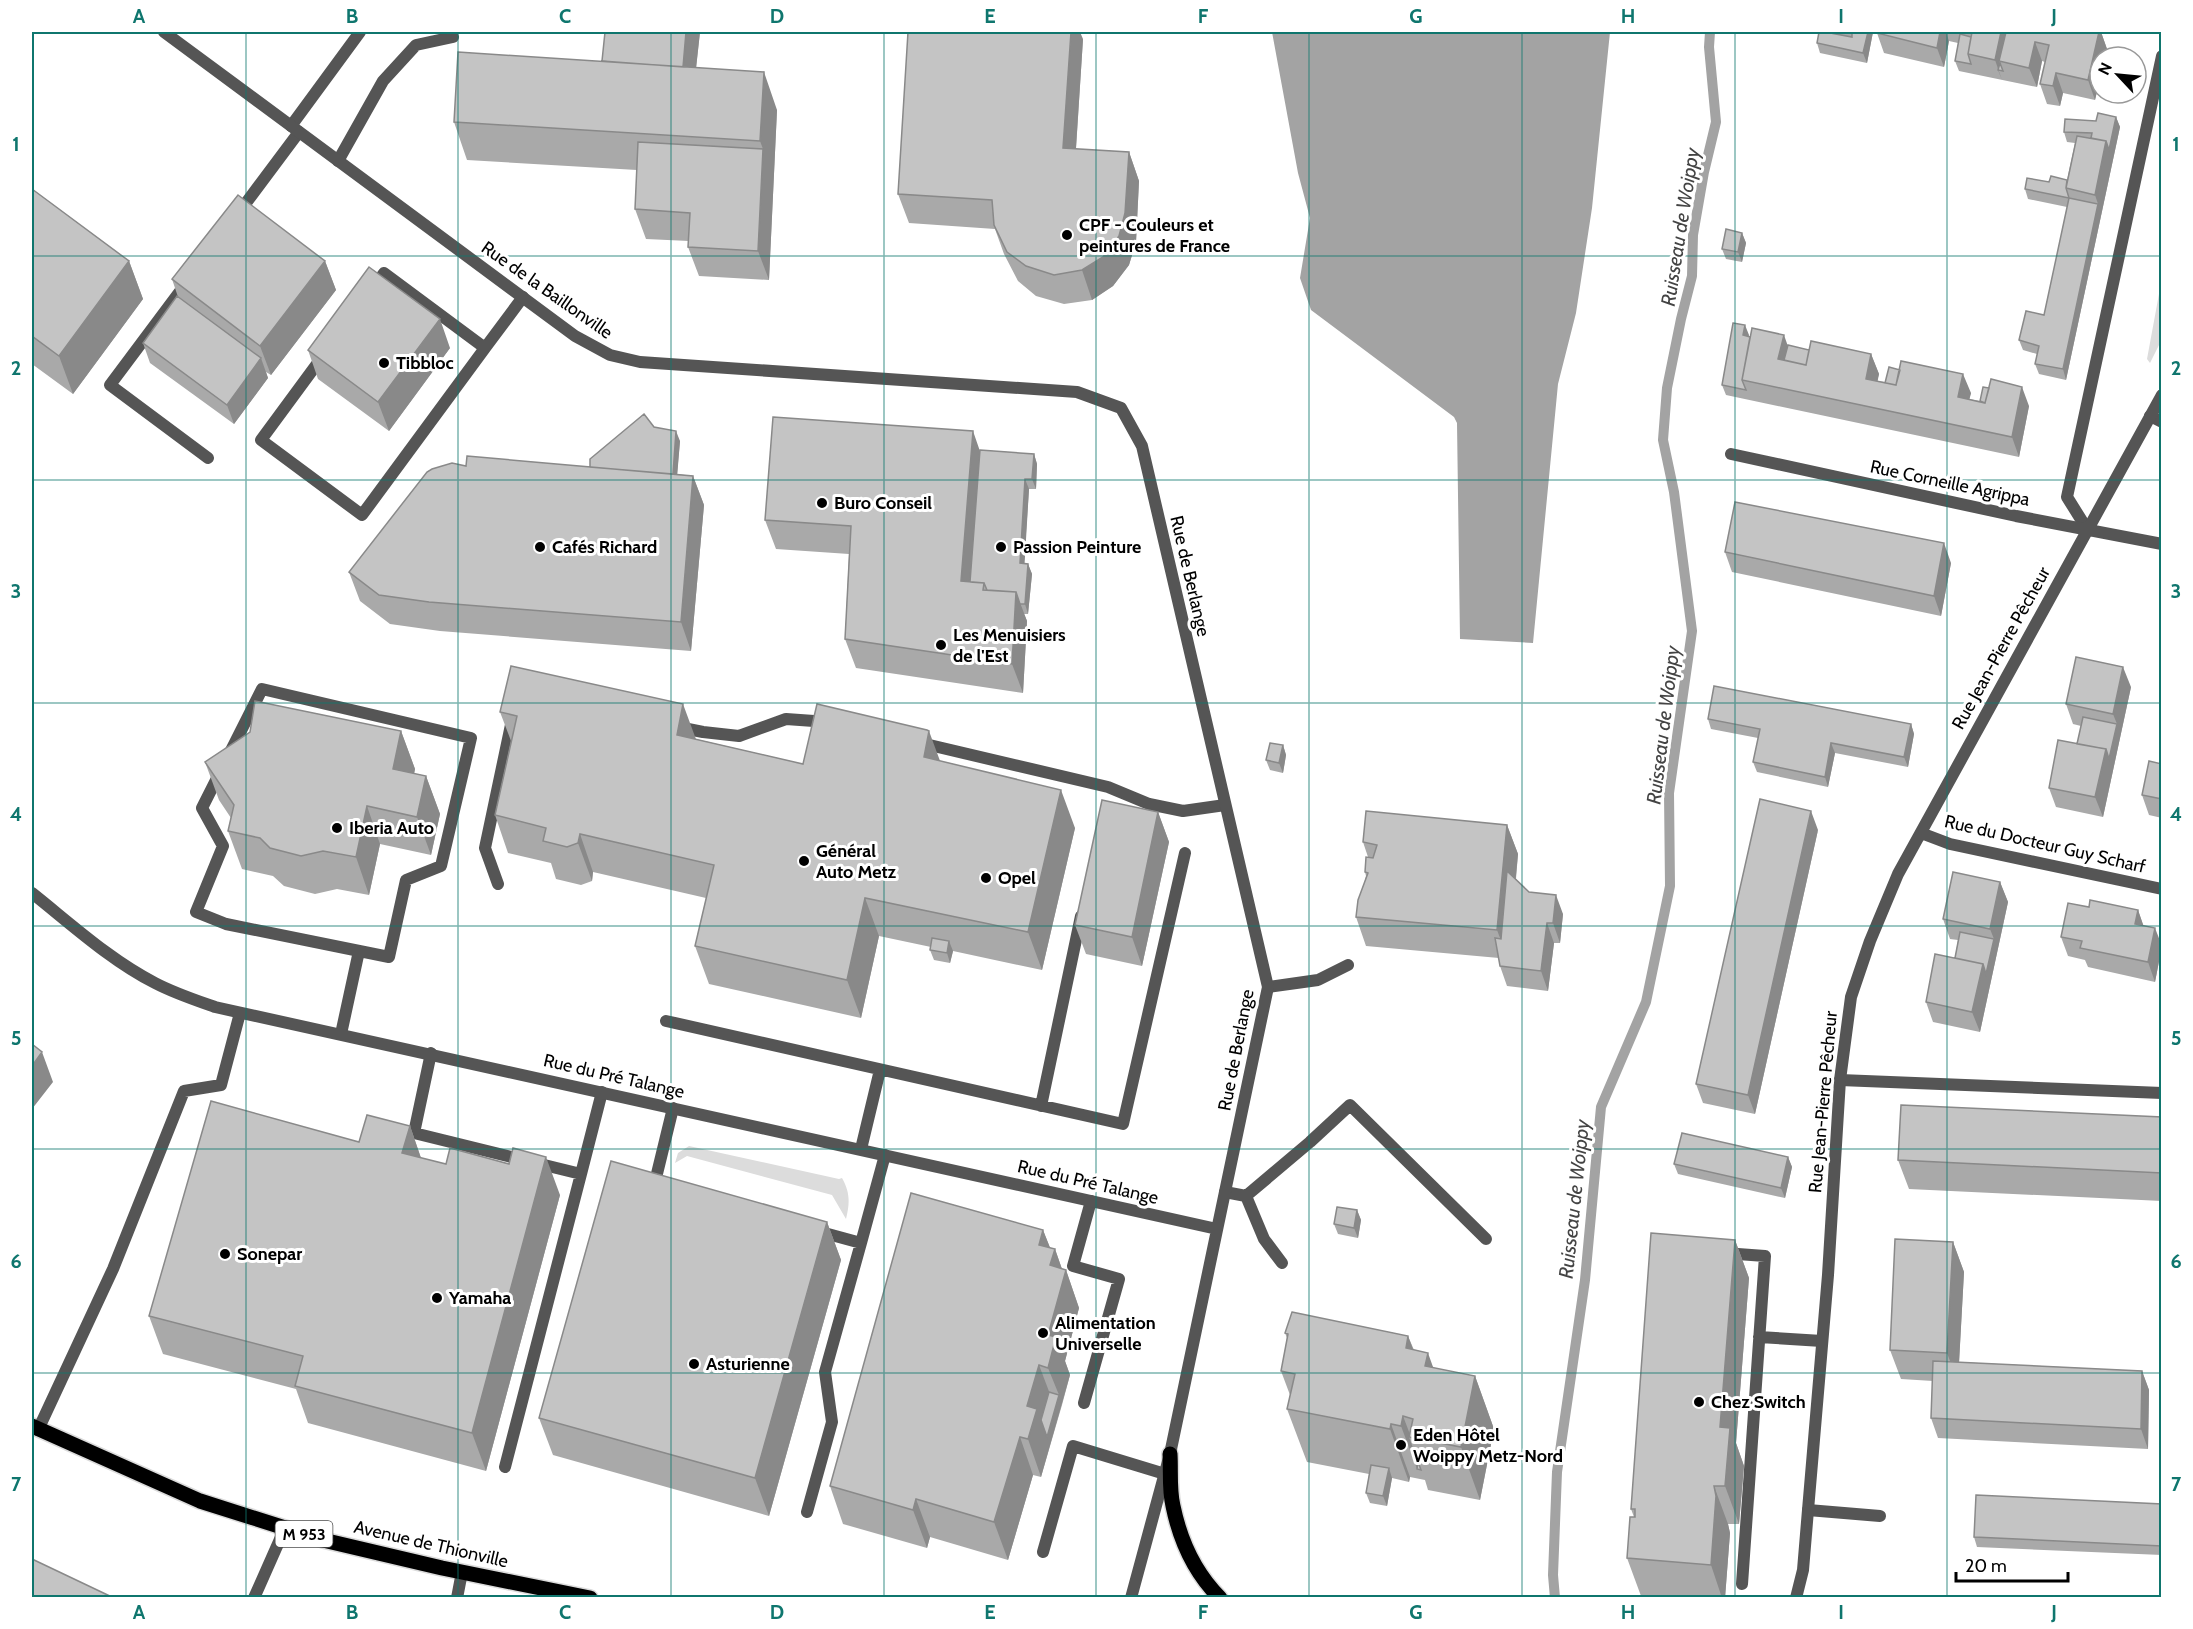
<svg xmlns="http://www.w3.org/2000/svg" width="2193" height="1629" font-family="Cabin,sans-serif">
  <rect width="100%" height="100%" fill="#fff"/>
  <!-- green -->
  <path fill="#dcdcdc" d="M2161,283V341L2150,363L2147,359Z
    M689,1146L839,1179L842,1178C850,1192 850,1203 846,1219L832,1195L687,1156L675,1163L678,1153Z"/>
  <!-- water -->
  <path fill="#a3a3a3" d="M1272,32H1610L1592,208L1576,313L1558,384L1533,643L1460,639L1457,423L1454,417L1311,310L1300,278L1310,218L1298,173Z"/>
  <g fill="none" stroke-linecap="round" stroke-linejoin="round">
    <!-- stream -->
    <path stroke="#a3a3a3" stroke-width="10" d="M1555,1598L1553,1575L1557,1472L1585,1280L1601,1107L1646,1002L1670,886L1669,793L1692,631L1674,492L1663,440L1667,388L1681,319L1692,276L1693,235L1704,172L1716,122L1709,47L1710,32"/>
    <!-- primary casing -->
    <g stroke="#dbdbdb" stroke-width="18">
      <path id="primary" d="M32,1426L200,1501L323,1540L442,1568L590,1598
        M1170,1454C1171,1471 1169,1490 1173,1506C1180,1540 1195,1573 1220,1598"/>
    </g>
    <!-- lane -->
    <path stroke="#555" stroke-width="12" d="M291,126L360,32
      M338,161L383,81L416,45L453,37
      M237,215L299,132
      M384,273L485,348L362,515L261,440Z
      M187,282L110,385L208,458
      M485,348L523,297
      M2150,416L2162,422
      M2087,529L2067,497L2162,56
      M262,689L471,738L441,866L406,880L389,957L226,924L196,912L223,846L202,808Z
      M678,727L703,732L739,736L786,719L828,722
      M921,743L1108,787L1149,804L1183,811L1225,805
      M498,884L485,848L512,720
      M1268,987L1318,980L1348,965
      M666,1021L1123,1124L1185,853
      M341,1034L359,951
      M431,1053L414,1133L581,1174L602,1092
      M1840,1080L2162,1093
      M1041,1106L1081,916
      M861,1149L880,1070
      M655,1187L654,1186L673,1108
      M1225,1192L1246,1196L1264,1239L1282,1263
      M1246,1196L1310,1142L1350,1105L1486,1239
      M817,1231L861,1243L885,1155
      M1724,1253L1765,1256L1742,1584
      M1759,1337L1822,1341
      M1084,1403L1119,1279L1073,1266L1091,1201
      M38,1430L113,1269L184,1091L221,1085L240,1013
      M505,1467L581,1174
      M1808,1510L1880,1516
      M807,1512L832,1422L825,1372L861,1243
      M1043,1552L1073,1446L1165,1474
      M254,1598L285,1528
      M457,1598L462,1572"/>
    <!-- street -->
    <path stroke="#555" stroke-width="12" d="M164,32L575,336L610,355L640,362L1077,392L1121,408L1142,446L1268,987L1170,1454L1131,1598
      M1731,454L2016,516L2162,544
      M1921,833L1950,844L2162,889
      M32,893C71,924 110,960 155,983C174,993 195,1000 215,1007L1217,1229
      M1796,1598L1803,1570L1808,1510L1828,1275L1840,1080L1851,997L1870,941L1898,874L2162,395"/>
    <!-- primary -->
    <use href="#primary" stroke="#000" stroke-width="15"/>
  </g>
  <!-- wall -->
  <path fill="#a9a9a9" d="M700,32L696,68L777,110L769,280L699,276L688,247L689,241L646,239L635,209L637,170L467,160L454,122L602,61Z
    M1819,32H1873L1867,63L1820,53L1817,43Z
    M1877,32H2101L2107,49L2100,57V79L2095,100L2063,93L2060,106L2047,104L2040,84L2045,62L2042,61L2037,87L1959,71L1955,61L1958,43L1949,41L1944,67L1884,53L1877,33Z
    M1083,39L1076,149L1129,152L1139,181L1136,242L1129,265L1113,286L1092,300L1064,304L1036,296L1018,281L1004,254L995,229L909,223L898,194Z
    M2116,117L2120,127L2066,380L2039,374L2035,364L2037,354L2023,350L2019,340L2044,315L2067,207L2028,199L2025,189L2067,180L2075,143L2067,142L2064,132L2096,121Z
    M32,189L129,261L143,299L73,394L32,364Z
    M1742,233L1746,243L1742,262L1726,259L1722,249Z
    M325,261L336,290L271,375L266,372L268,378L234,424L150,363L143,343L178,297L172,279Z
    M1749,335V337L1809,350L1871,354L1879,374L1877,381L1971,393L1969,399L1980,401L2029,406L2019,457L1726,395L1722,385Z
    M450,348L389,431L318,379L308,350Z
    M654,427L680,441L677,474L693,476L704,505L691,651L440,631L390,624L360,601L349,572L466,466L590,467Z
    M980,450L1034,454L1037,464L1036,489H1029L1024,563L1028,564L1032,574L1028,614H1024L1027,621L1023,693L856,668L845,639L849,554L776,549L765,520Z
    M1725,552L1951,563L1941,616L1732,572Z
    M2131,687L2103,817L2056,807L2049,788L2077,744L2081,726L2073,724L2066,704Z
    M500,712L696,739L803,764L940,761L1075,828L1042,970L953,951L950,963L934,960L930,950L931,947L879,936L861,1018L709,984L695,946L706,898L593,872L592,881L581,885L556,879L551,863L508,853L495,815L511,741Z
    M1708,719L1911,724L1914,734L1908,767L1835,753L1828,787L1757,772L1753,762L1758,738L1711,729Z
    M401,731L415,769L414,774L426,776L440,814L431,855L380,844L369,895L337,889L315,894L284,886L273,876L242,869L228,831L231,818L219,800L205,762Z
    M1283,745L1286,755L1283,773L1270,770L1266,760Z
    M2162,764V818L2149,815L2142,795Z
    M1158,812L1169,842L1142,966L1086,954L1075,925Z
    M1507,825L1518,854L1516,879L1529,892L1563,914L1560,943H1554L1548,991L1507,986L1500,966L1499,958L1366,946L1356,917L1366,876L1365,872L1368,857L1363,842Z
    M1818,830L1755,1114L1703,1103L1696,1084Z
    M2000,882L2008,902L1980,1032L1933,1022L1926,1002L1955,958L1958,940L1950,939L1943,919Z
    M2089,907L2138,910L2143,925L2162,946L2155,982L2088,967L2085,960L2068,956L2061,937Z
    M2162,1117V1201L1909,1189L1898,1160Z
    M410,1126L421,1158L560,1195L486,1471L308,1423L296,1389L163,1354L149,1316L359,1142Z
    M1788,1157L1792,1167L1785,1198L1678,1174L1674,1164Z
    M1357,1210L1361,1220L1358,1238L1338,1234L1334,1224Z
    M827,1222L841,1260L769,1516L553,1455L539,1418Z
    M1043,1230L1050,1248L1055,1249L1062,1269L1066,1270L1079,1308L1065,1361L1070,1375L1062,1405L1041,1477L1033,1475L1008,1560L930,1537L927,1548L843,1524L830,1486Z
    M1735,1240L1749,1278L1736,1443L1744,1466L1739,1524H1728L1730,1533L1725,1598H1659L1641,1596L1627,1558L1634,1517L1631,1509Z
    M1953,1242L1964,1272L1959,1362L2142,1371L2149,1390L2148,1449L1938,1438L1931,1418L1933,1381L1901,1379L1890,1350Z
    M1285,1333L1408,1336L1414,1350L1433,1368L1475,1376L1494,1429L1480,1500L1428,1490L1425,1480L1410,1477L1409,1482L1392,1478L1387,1506L1370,1503L1366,1493L1369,1474L1307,1462L1287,1409L1290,1395L1281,1371L1287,1338Z
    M2162,1504V1555L1977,1547L1974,1537Z"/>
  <!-- shaded-wall -->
  <path fill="#898989" d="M686,32H700L692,105L682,75Z
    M1071,32H1080L1083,39L1074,178L1063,148Z
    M1868,32H1873L1867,63L1863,53Z
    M1940,32H1946L1949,41L1944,67L1937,48Z
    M2001,32H2018L1999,61L2003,71L1998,70L2002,80L1995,60Z
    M2099,32H2101L2107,49L2105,57H2100V79L2095,100L2088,80Z
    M2035,42L2042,61L2037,87L2029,68Z
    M764,72L777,110L769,280L758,251L763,149L760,141Z
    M2056,73L2063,93L2060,106L2053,86Z
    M2116,117L2120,127L2066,380L2063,369L2098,204L2095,195L2106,141Z
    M1129,152L1139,181L1136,242L1129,265L1113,286L1092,300L1082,270Z
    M1742,233L1746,243L1742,262L1738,252Z
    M129,261L143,299L73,394L59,356Z
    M325,261L336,290L271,375L260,346Z
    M440,319L450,348L389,431L378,402Z
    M1745,325L1749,335L1747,345L1743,335Z
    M1784,335L1791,355L1782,369L1778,359Z
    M1871,354L1879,374L1874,399L1866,379Z
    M261,358L268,378L234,424L227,405Z
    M1963,374L1971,393L1965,417L1958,397Z
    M2022,387L2029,406L2019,457L2012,437Z
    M676,431L680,441L675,502L671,492Z
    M973,431L983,460L973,601L961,581Z
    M1034,454L1037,464L1036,489L1032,479Z
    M693,476L704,505L691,651L681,622Z
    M1025,479L1029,489L1024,573L1020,563Z
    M1944,543L1951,563L1941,616L1934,596Z
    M1028,564L1032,574L1028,614L1025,604Z
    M1016,592L1027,621L1023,693L1012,664Z
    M2123,667L2131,687L2103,817L2095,797L2106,749L2117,724L2113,714Z
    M683,704L697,742L677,735Z
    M1911,724L1914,734L1908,767L1904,757Z
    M401,731L415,769L407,807L393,769Z
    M929,731L943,769L924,757Z
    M1831,743L1835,753L1828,787L1825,777Z
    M1283,745L1286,755L1283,773L1279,763Z
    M426,776L440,814L431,855L417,817Z
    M1061,790L1075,828L1042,970L1028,932Z
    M367,806L380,844L369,895L356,857Z
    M1811,811L1818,830L1755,1114L1748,1095Z
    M1158,812L1169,842L1142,966L1132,937Z
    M1507,825L1518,854L1508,959L1497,930Z
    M580,834L593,872L592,881L578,843Z
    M2000,882L2008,902L1980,1032L1972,1012L1983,964L1994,939L1990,929Z
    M1556,895L1563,914L1560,943L1553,923Z
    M865,898L879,936L861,1018L847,980Z
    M2138,910L2145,930L2135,924Z
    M1547,923L1554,943L1548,991L1541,971Z
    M2155,928L2162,946L2155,982L2148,962Z
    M949,941L953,951L950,963L947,953Z
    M42,1052L53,1082L32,1109V1066Z
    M410,1126L423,1164L402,1153Z
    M546,1157L560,1195L486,1471L472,1433Z
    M1788,1157L1792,1167L1785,1198L1781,1188Z
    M1357,1210L1361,1220L1358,1238L1354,1228Z
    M827,1222L841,1260L769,1516L755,1478Z
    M1043,1230L1053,1255L1055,1249L1064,1275L1066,1270L1079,1308L1065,1361L1070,1375L1041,1477L1028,1439L1027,1406L1039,1365L1053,1402L1059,1395L1048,1368V1335L1039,1245Z
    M1735,1240L1749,1278L1736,1443L1744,1466L1739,1524L1725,1486L1720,1427Z
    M1953,1242L1964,1272L1958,1382L1947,1353Z
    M1408,1336L1428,1389L1406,1348Z
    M1428,1353L1447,1406L1425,1366Z
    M2142,1371L2149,1390L2148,1449L2141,1429Z
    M1475,1376L1494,1429L1480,1500L1461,1447Z
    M1403,1416L1411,1437H1409L1421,1470L1417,1469L1401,1426Z
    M1391,1424L1410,1477L1409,1482L1390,1429Z
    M1020,1437L1033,1475L1008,1560L994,1522Z
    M1389,1468L1392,1478L1387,1506L1383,1496Z
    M1714,1486L1728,1524L1730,1533L1725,1598H1722L1711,1565Z
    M916,1499L930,1537L927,1548L913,1510Z"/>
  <!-- building -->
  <path fill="#c4c4c4" stroke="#898989" stroke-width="1.5" d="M605,32H686L683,67L602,61Z
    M908,32H1071L1063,148L1129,152L1125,213L1119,236L1103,257L1082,270L1054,275L1026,266L1007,252L994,225L992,200L898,194Z
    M1819,32H1825L1852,37V32H1868L1863,53L1817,43Z
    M1877,32H1940L1937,48L1877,33Z
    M1972,32H2001L1995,60L1968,54Z
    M2006,32H2099L2088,80L2056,73L2053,86L2040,84L2049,45L2035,42L2029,68L1999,61Z
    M1960,34L1971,37L1968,54L1971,64L1955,61Z
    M458,52L764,72L760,141L454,122Z
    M2000,63L2003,71L1998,70Z
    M2098,113L2116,117L2109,150L2106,141L2091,138L2092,133L2064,132L2065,119L2096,121Z
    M2077,136L2106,141L2095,195L2066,188Z
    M638,142L763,149L758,251L688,247L690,213L635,209Z
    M2051,176L2067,180L2066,188L2069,198L2025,189L2027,178L2049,182Z
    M32,189L129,261L59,356L32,336Z
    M238,195L325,261L260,346L172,279Z
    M2069,198L2098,204L2063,369L2035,364L2039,346L2019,340L2026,311L2044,315Z
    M1726,229L1742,233L1738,252L1722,249Z
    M369,267L440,319L378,402L308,350Z
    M177,296L261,358L227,405L143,343Z
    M1733,323L1745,325L1743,335L1750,337L1742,380L1746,390L1722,385Z
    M1752,328L1784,335L1778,359L1806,365L1811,341L1871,354L1866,379L1896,385L1901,361L1963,374L1958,397L1985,403L1991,379L2022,387L2012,437L1742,380Z
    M1788,345L1809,350L1806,365L1784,360Z
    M1889,367L1900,370L1896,385L1885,383Z
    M1983,387L1989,388L1985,403L1980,401Z
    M644,414L654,427L676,431L673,474L590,467V459Z
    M773,417L973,431L961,581L984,583L983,590L1016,592L1012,664L845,639L851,526L765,520Z
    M980,450L1034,454L1032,479H1025L1020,563L1028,564L1025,604H1020L1016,592L987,590L984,583L970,582Z
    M467,456L693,476L681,622L429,602L379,595L349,572L427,472L432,469L452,463L466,466Z
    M1735,502L1944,543L1934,596L1725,552Z
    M2076,657L2123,667L2113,714L2066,704Z
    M511,666L683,704L677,735L803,764L817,704L927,730L929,731L924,757L1061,790L1028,932L865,898L847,980L695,946L714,865L580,834L578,843L567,847L543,841L546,828L495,815L517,716L500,712Z
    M1714,686L1911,724L1904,757L1831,743L1825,777L1753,762L1760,729L1708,719Z
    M255,701L401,731L393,769L426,776L417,817L367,806L356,857L323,851L301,856L270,848L260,838L228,831L234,805L205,762L250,732Z
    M2083,717L2117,724L2109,759L2106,749L2077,744Z
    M2058,740L2106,749L2095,797L2049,788Z
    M1270,743L1283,745L1279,763L1266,760Z
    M2149,761L2162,764V799L2142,795Z
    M1760,799L1811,811L1748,1095L1696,1084Z
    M1102,800L1158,812L1132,937L1075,925Z
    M1366,811L1507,825L1497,930L1356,917L1358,900L1368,873L1365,872L1366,857L1373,858L1377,845L1363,842Z
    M1507,871L1529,892L1556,895L1553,923H1547L1541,971L1500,966L1495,938L1501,939Z
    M1953,872L2000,882L1990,929L1943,919Z
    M2090,900L2138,910L2135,924L2155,928L2148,962L2080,948L2082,941L2061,937L2068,903L2089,907Z
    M1960,932L1994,939L1986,974L1983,964L1955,958Z
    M932,938L949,941L947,953L930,950Z
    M1935,954L1983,964L1972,1012L1926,1002Z
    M32,1044L42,1052L32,1066Z
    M211,1101L359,1142L367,1115L410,1126L402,1153L446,1164L450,1148L509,1164L513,1148L546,1157L472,1433L295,1386L303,1356L149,1316Z
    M1901,1105L2162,1117V1173L1898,1160Z
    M1682,1133L1788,1157L1781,1188L1674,1164Z
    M611,1161L827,1222L755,1478L539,1418Z
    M911,1193L1043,1230L1039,1245L1055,1249L1050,1265L1066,1270L1048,1335L1056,1337L1048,1368L1039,1365L1027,1406L1037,1409L1028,1439L1020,1437L994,1522L916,1499L913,1510L830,1486Z
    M1337,1207L1357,1210L1354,1228L1334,1224Z
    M1651,1233L1735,1240L1720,1427L1730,1428L1725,1486H1714L1716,1496L1711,1565L1627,1558L1630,1517H1635V1509H1631Z
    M1895,1239L1953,1242L1947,1353L1890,1350Z
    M1292,1312L1408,1336L1406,1348L1428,1353L1425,1366L1475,1376L1461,1447L1409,1437L1413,1419L1403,1416L1401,1426L1391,1424L1390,1429L1287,1409L1295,1374L1281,1371L1288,1334L1285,1333Z
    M1933,1361L2142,1371L2141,1429L1931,1418Z
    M1049,1392L1059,1395L1047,1437L1041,1420Z
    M1418,1462L1421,1470L1417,1469Z
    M1371,1465L1389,1468L1383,1496L1366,1493Z
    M1976,1495L2162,1504V1546L1974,1537Z
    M32,1559L114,1598H32Z"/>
  <!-- grid -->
  <path fill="none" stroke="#0f766e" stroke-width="1.5" stroke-opacity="0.55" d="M246,32V1598M458,32V1598M671,32V1598M884,32V1598M1096,32V1598M1309,32V1598M1522,32V1598M1735,32V1598M1947,32V1598M32,256H2162M32,480H2162M32,703H2162M32,926H2162M32,1149H2162M32,1373H2162"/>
  <!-- markers -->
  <g fill="#000" stroke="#fff" stroke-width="2">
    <circle cx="1067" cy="235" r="6"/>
    <circle cx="384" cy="363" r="6"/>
    <circle cx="822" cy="503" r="6"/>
    <circle cx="540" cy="547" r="6"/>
    <circle cx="1001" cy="547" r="6"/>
    <circle cx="941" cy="645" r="6"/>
    <circle cx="337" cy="828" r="6"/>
    <circle cx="804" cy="861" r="6"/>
    <circle cx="986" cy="878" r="6"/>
    <circle cx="225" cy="1254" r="6"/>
    <circle cx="437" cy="1298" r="6"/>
    <circle cx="1043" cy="1333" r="6"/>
    <circle cx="694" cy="1364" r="6"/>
    <circle cx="1699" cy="1402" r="6"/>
    <circle cx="1401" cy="1445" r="6"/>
  </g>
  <g text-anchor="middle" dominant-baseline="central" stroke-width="6" stroke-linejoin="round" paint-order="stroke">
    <!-- shield labels -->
    <rect fill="#fff" stroke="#4c4c4c" stroke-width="1.5" x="275.5" y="1521" width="57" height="26" rx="4.5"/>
    <g font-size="16" font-weight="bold" fill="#000">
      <text x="304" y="1534">M 953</text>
    </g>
    <!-- poi labels -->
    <g font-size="18" font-weight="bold" fill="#000" stroke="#fff" text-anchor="start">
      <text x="1079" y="225">CPF - Couleurs et<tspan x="1079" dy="21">peintures de France</tspan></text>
      <text x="396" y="363">Tibbloc</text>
      <text x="834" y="503">Buro Conseil</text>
      <text x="552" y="547">Cafés Richard</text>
      <text x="1013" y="547">Passion Peinture</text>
      <text x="953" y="635">Les Menuisiers<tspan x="953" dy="21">de l'Est</tspan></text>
      <text x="349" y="828">Iberia Auto</text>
      <text x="816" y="851">Général<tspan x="816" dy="21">Auto Metz</tspan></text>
      <text x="998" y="878">Opel</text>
      <text x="237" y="1254">Sonepar</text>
      <text x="449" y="1298">Yamaha</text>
      <text x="1055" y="1323">Alimentation<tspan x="1055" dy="21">Universelle</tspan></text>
      <text x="706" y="1364">Asturienne</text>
      <text x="1711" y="1402">Chez Switch</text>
      <text x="1413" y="1435">Eden Hôtel<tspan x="1413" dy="21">Woippy Metz-Nord</tspan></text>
    </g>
    <!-- street labels -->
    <g font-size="18" fill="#000" stroke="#fff">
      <text transform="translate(547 290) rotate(35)">Rue de la Baillonville</text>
      <text transform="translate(1950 483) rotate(12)">Rue Corneille Agrippa</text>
      <text transform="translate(1190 576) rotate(77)">Rue de Berlange</text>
      <text transform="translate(2001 648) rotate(-61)">Rue Jean-Pierre Pêcheur</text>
      <text transform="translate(2045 844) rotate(13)">Rue du Docteur Guy Scharf</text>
      <text transform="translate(1236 1050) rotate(-79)">Rue de Berlange</text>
      <text transform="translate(614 1076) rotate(13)">Rue du Pré Talange</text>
      <text transform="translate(1823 1102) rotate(-85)">Rue Jean-Pierre Pêcheur</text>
      <text transform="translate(1088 1182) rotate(13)">Rue du Pré Talange</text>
      <text transform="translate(431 1544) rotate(13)">Avenue de Thionville</text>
    </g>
    <!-- water labels -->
    <g font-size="20" font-style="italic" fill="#444" stroke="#fff">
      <text transform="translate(1680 227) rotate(-81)">Ruisseau de Woippy</text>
      <text transform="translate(1663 725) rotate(-83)">Ruisseau de Woippy</text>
      <text transform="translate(1574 1199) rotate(-84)">Ruisseau de Woippy</text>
    </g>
  </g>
  <!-- border -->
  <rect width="2193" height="1629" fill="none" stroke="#ffffff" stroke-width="66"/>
  <!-- north arrow -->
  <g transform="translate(2118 75) rotate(296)"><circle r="28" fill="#ffffff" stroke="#999999" stroke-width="1.5"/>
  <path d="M0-4.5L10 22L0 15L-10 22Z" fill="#000000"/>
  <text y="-9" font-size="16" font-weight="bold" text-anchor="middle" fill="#000000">N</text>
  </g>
  <!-- scale -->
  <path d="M1956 1572v9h112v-9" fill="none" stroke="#000000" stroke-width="3"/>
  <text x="1965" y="1572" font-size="18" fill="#000000" stroke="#ffffff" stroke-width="4.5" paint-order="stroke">20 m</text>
  <rect x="33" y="33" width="2127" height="1563" fill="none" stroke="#0f766e" stroke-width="2"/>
  <g font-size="20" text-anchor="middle" font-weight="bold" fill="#0f766e">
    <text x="139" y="23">A</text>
    <text x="352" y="23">B</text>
    <text x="565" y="23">C</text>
    <text x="777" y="23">D</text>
    <text x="990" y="23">E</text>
    <text x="1203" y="23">F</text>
    <text x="1416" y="23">G</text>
    <text x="1628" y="23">H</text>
    <text x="1841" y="23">I</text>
    <text x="2054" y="23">J</text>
    <text x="16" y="151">1</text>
    <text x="2176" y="151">1</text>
    <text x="16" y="375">2</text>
    <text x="2176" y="375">2</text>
    <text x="16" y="598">3</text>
    <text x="2176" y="598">3</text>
    <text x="16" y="821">4</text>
    <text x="2176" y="821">4</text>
    <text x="16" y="1045">5</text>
    <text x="2176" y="1045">5</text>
    <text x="16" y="1268">6</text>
    <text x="2176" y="1268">6</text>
    <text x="16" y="1491">7</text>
    <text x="2176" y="1491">7</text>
    <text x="139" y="1619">A</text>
    <text x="352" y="1619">B</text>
    <text x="565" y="1619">C</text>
    <text x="777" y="1619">D</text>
    <text x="990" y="1619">E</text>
    <text x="1203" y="1619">F</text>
    <text x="1416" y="1619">G</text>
    <text x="1628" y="1619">H</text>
    <text x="1841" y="1619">I</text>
    <text x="2054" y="1619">J</text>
  </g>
</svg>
